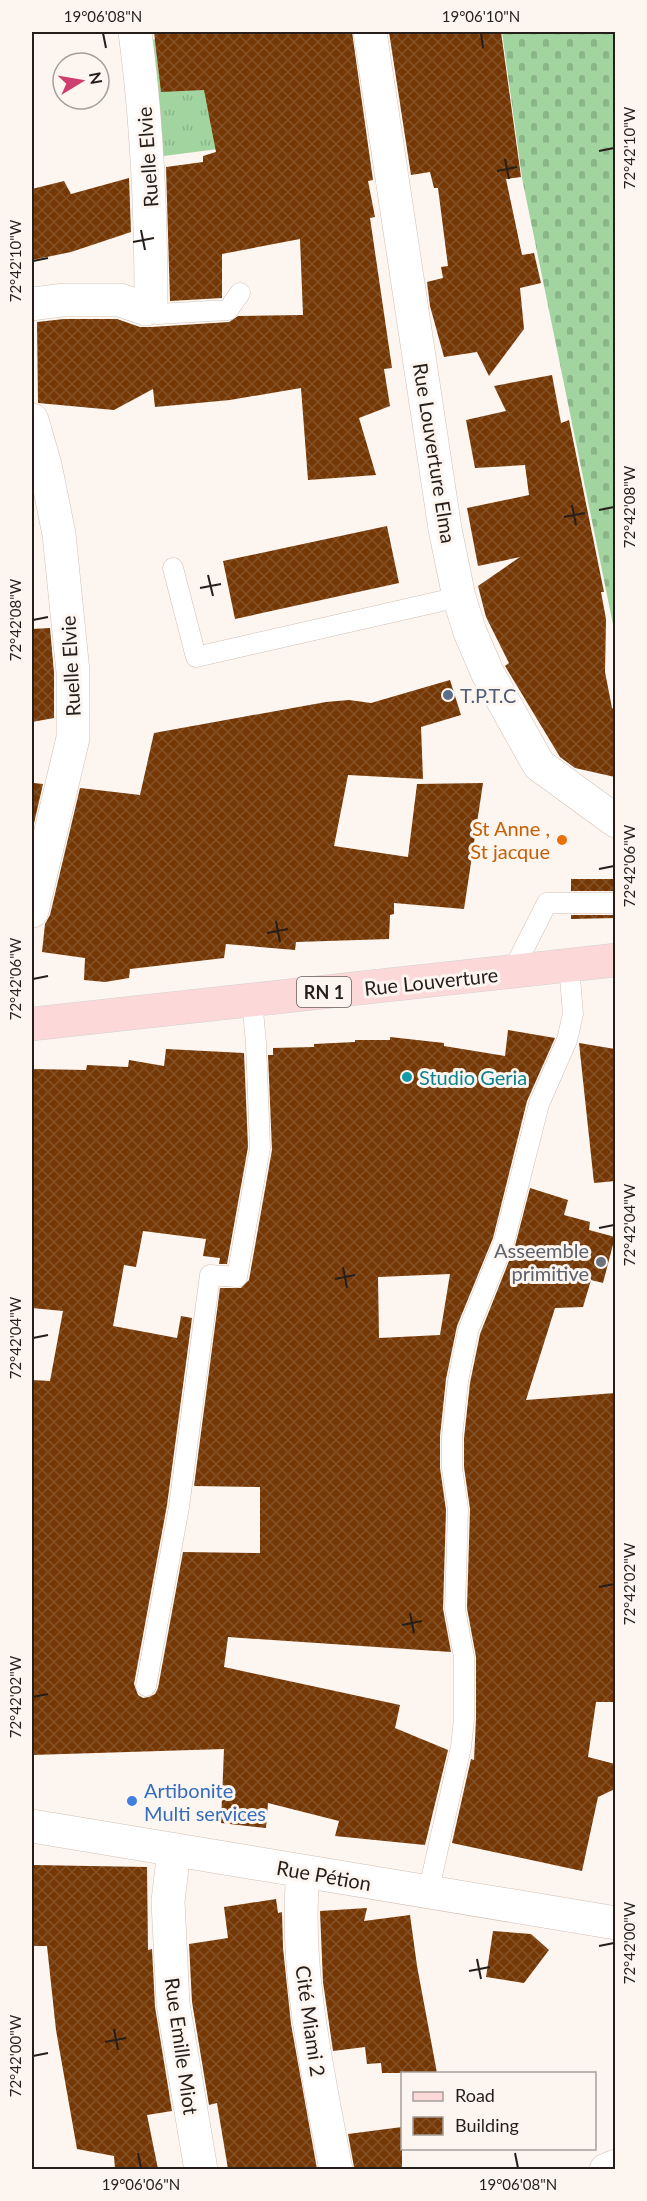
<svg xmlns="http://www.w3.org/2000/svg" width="647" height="2201" font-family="Lato,sans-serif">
  <defs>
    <pattern id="grass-tufts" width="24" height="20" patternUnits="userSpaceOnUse" patternTransform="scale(1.5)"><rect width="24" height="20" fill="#a2d4a0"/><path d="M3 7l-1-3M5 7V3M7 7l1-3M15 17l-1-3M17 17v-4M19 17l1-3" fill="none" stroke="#8bb689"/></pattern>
    <pattern id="cemetery-stones" width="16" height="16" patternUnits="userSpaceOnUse" patternTransform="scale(1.5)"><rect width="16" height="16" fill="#a2d4a0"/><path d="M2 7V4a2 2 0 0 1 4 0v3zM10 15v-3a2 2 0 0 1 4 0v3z" fill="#8bb689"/></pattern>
    <pattern id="building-cross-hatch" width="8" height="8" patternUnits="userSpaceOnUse" patternTransform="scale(1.5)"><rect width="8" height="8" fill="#753804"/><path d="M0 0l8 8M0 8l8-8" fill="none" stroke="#845228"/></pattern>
  </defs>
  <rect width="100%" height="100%" fill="#fcf5f0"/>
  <!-- grass -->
  <path fill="url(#grass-tufts)" d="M214,33L218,149L156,157L150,40Z"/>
  <!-- cemetery -->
  <path fill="url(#cemetery-stones)" d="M502,32H615V634L522,178Z"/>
  <!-- building -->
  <path fill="url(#building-cross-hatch)" fill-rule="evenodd" d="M154,32H352L373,180L368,181L375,217L370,218L392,368L384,369L390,406L359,418L376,475L308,480L301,388L230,400L155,407L153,389L114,410L38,403L37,322L64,319H117L140,327H151L229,322L238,316L303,315L300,239L222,254V298L170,301L166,167L203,162V156L216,152L204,90L161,92Z
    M389,32H501L521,177L506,179L522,255L534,253L541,283L520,288L524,329L489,376L477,352L444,357L430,306L427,282L443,278L441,267L448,266L438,188H434L430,172L411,175Z
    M129,178L131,232L71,252L32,260V189L64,181L71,194Z
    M552,375L561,423L569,420L604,592H601L606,619L605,672L612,708L615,709V777L575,768L560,757L505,666L509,663L486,617L478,586L520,557L478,566L467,508L529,495L525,465L475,468L466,420L506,411L494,386Z
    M387,526L399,583L235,619L223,561Z
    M50,628L54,673V718L32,722V629Z
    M450,680L461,715L421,727L423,779L348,775L334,846L408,857L417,784L483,783L464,909L394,903V914L390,915L389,939L296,942L295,950L226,944L224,958L130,969L129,978L105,982L84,980L85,958L42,952L45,924L50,915L80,788L140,795L154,733L326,702L349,700L371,703Z
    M34,783L43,784L32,832V799L33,800Z
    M571,879H615V891H571Z
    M571,915H615V918L571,919Z
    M508,1030L555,1038L527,1101L493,1238L457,1326L446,1379L440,1436V1468L446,1510L443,1609L451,1652L228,1637L224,1667L400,1705L395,1728L448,1750L425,1845L335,1836L339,1821L268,1803L266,1828L221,1823L224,1749L32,1755V1380L50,1381L63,1311L32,1308V1069L86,1070L87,1065L128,1067L129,1060L164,1066L166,1049L244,1053L248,1147L227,1264H219L220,1258L203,1256L206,1239L143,1231L136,1267L124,1265L113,1326L177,1338L181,1316L192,1318L167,1505L134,1684L138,1695L143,1698L149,1697L155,1694L158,1688L183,1552L260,1553V1487L194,1486L220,1288H241L249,1280L272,1150L268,1055H273V1048L314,1047V1044L355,1042V1040H390V1037L444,1043V1046L505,1056ZM450,1274L440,1335L379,1338L378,1277Z
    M579,1043L615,1049V1181L594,1183Z
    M530,1188L568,1200L564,1215L590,1222L589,1230L615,1237L603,1283L591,1280L583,1307L555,1308L526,1400L615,1393V1702H596L588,1757L615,1764V1789L598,1797L582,1871L452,1843L471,1759L474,1760L476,1719V1657L467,1608L470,1509L464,1467V1438L470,1383L480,1334L515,1246Z
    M32,1865L147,1867L148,1950L152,1949L155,2007L172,2111L147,2115L158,2169H115L114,2156L77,2149L56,2030L47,1946H32Z
    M276,1899L278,1913L282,1912L283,1948L291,2024L317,2169H228L217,2103L209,2105L192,2002L189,1944L228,1938L224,1907Z
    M367,1908L364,1921L410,1915L417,1966L437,2073H382L381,2063L367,2064L365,2047L333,2051L323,1982L320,1911Z
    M493,1931L531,1934L549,1950L524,1983L486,1977Z
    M402,2127V2169H365L354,2167L348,2134Z"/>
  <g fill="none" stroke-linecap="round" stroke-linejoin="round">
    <!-- service casing -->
    <g stroke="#d2c0b5" stroke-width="21">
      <path id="service" d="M146,309L157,314L228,310L240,293
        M173,568L196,657L459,597
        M512,972L547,903H616
        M146,1686L179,1507L210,1275L237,1277L260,1148L256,1043L252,1000
        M428,1893L461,1747L464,1719V1657L455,1609L458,1509L452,1468V1437L458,1381L468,1331L504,1242L539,1104L567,1040L573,1014L569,965"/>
    </g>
    <!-- minor casing -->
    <g stroke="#d2c0b5" stroke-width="34">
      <path id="minor" d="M370,32L445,529L459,597L470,632L488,674L539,765L616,821
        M32,304L63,300H120L146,309L151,302C151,212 147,121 135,32
        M32,420L45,465L59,534L73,672V738L32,911
        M32,1826L616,1923
        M174,1851L168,1901L173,2004L201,2170
        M303,1871C294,1971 318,2072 336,2170
        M606,2170L616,2166"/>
    </g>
    <!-- primary casing -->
    <g stroke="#d3d2d1" stroke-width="34">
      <path id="primary" d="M32,1024L616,960"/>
    </g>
    <!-- service -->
    <use href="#service" stroke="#fff" stroke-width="20"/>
    <!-- minor -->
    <use href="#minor" stroke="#fff" stroke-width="33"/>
    <!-- primary -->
    <use href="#primary" stroke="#fcd8d9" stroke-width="33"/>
  </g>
  <!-- ticks -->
  <path fill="none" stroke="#251e1a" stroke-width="2" d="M103,33L106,48M481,33L483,48M599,151L614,148M505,159L509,179M497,171L517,167M141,230L145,250M133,242L154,238M33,261L48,258M572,505L576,525M599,510L614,507M564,517L585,513M208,575L213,596M200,588L221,584M33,620L48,617M599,869L614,866M276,921L280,942M267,933L288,929M33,979L48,976M599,1228L614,1225M343,1267L347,1288M335,1279L355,1275M33,1338L48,1335M599,1587L614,1584M410,1613L414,1633M402,1625L422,1621M33,1697L48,1694M599,1946L614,1943M477,1959L481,1979M469,1971L490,1967M114,2029L118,2050M105,2042L126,2038M33,2056L48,2053M138,2153L141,2168M515,2153L518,2168"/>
  <!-- markers -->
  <circle fill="#5c6f8a" stroke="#fcf5f0" stroke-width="2" cx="448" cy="695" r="6"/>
  <circle fill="#e8710a" stroke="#fcf5f0" stroke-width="2" cx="562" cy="840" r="6"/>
  <circle fill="#0f9aa8" stroke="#fcf5f0" stroke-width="2" cx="407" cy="1077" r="6"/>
  <circle fill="#6b7280" stroke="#fcf5f0" stroke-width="2" cx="601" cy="1262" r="6"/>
  <circle fill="#3f7fe0" stroke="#fcf5f0" stroke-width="2" cx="132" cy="1801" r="6"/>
  <g text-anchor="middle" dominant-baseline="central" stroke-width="6" stroke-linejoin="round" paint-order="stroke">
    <!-- shield labels -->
    <rect fill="#fcf5f0" stroke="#665e5a" stroke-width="1.5" x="297" y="977" width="54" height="30" rx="4.5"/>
    <g font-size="18" font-weight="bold" fill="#251e1a">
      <text x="324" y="992">RN 1</text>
    </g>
    <!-- street labels -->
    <g font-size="20" fill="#251e1a" stroke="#fcf5f0">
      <text transform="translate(147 157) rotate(-94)">Ruelle Elvie</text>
      <text transform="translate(435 453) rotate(81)">Rue Louverture Elma</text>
      <text transform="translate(70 666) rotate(-93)">Ruelle Elvie</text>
      <text transform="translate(431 981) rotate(-6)">Rue Louverture</text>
      <text transform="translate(324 1875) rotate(10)">Rue Pétion</text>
      <text transform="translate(311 2021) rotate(82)">Cité Miami 2</text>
      <text transform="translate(182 2046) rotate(82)">Rue Emille Miot</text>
    </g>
    <!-- service labels -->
    <g font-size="20" fill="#4e5e75" stroke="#fcf5f0" text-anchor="start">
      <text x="460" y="695">T.P.T.C</text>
    </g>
    <!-- food labels -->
    <g font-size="20" fill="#c56008" stroke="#fcf5f0" text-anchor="end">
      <text x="550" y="828">St Anne ,<tspan x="550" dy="23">St jacque</tspan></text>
    </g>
    <!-- culture labels -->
    <g font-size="20" fill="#0d838f" stroke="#fcf5f0" text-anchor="start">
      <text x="419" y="1077">Studio Geria</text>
    </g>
    <!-- worship labels -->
    <g font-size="20" fill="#5b616d" stroke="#fcf5f0" text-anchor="end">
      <text x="589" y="1250">Asseemble<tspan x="589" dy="23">primitive</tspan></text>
    </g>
    <!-- shop labels -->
    <g font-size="20" fill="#366cbe" stroke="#fcf5f0" text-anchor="start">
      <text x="144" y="1790">Artibonite<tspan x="144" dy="23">Multi services</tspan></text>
    </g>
  </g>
  <!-- border -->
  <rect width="647" height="2201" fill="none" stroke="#fcf5f0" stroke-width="66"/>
  <!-- legend -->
  <rect x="401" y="2072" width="195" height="78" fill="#fcf5f0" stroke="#a69f9a" stroke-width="1.5"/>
  <rect x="413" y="2092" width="30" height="9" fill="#fcd8d9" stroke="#a69f9a" stroke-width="1.5"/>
  <text x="455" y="2102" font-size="18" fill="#251e1a">Road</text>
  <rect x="413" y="2117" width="30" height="18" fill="url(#building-cross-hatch)" stroke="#a69f9a" stroke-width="1.5"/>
  <text x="455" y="2132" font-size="18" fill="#251e1a">Building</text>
  <!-- north arrow -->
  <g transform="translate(81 81) rotate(79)"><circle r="28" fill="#fcf5f0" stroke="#a69f9a" stroke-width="1.5"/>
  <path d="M0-4.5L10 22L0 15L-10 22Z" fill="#cc3f6e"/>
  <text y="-9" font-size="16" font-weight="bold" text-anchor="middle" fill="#251e1a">N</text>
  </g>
  <rect x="33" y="33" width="581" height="2135" fill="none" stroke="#251e1a" stroke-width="2"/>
  <g font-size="15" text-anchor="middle" fill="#251e1a">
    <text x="103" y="22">19°06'08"N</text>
    <text x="481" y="22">19°06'10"N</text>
    <text transform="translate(630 148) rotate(-90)" y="5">72°42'10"W</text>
    <text transform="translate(16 261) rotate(-90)" y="5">72°42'10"W</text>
    <text transform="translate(630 507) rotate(-90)" y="5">72°42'08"W</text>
    <text transform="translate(16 620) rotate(-90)" y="5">72°42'08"W</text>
    <text transform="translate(630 866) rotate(-90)" y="5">72°42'06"W</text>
    <text transform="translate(16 979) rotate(-90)" y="5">72°42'06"W</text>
    <text transform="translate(630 1225) rotate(-90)" y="5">72°42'04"W</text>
    <text transform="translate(16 1338) rotate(-90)" y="5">72°42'04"W</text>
    <text transform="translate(630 1584) rotate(-90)" y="5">72°42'02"W</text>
    <text transform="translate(16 1697) rotate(-90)" y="5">72°42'02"W</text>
    <text transform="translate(630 1943) rotate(-90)" y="5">72°42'00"W</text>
    <text transform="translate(16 2056) rotate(-90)" y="5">72°42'00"W</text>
    <text x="141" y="2190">19°06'06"N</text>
    <text x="518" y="2190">19°06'08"N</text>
  </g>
</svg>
